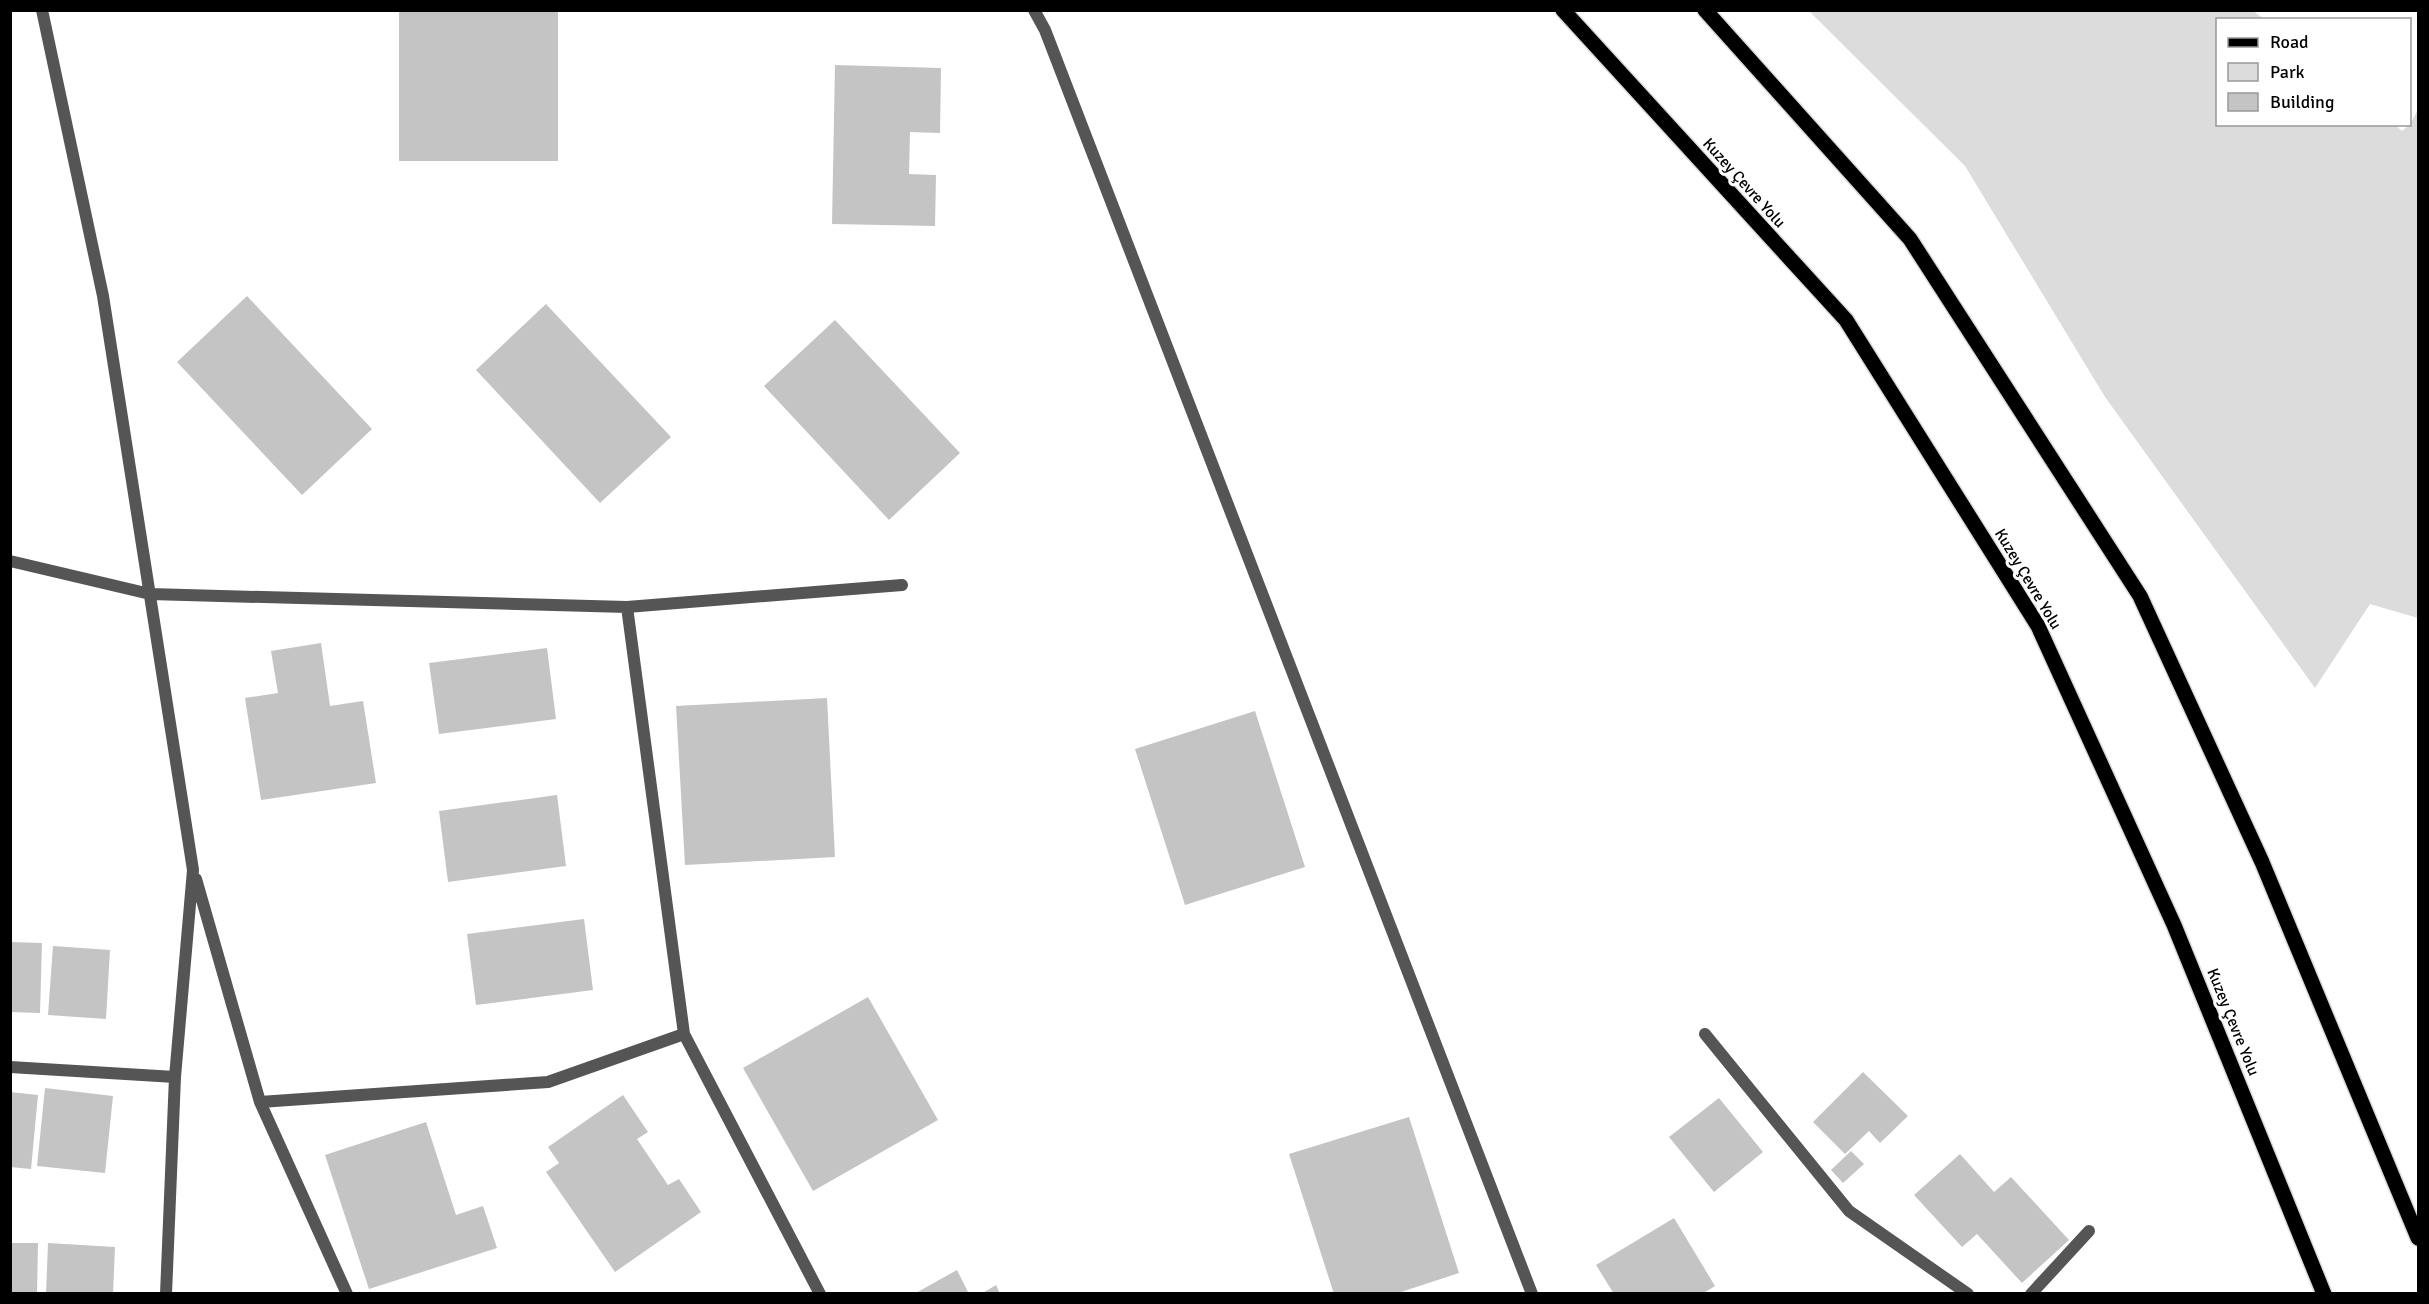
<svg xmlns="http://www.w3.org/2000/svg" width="2429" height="1304" font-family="Signika,sans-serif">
  <rect width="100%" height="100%" fill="#fff"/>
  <!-- green -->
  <path fill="#dcdcdc" d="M1809,11H2253L2264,19L2218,20V124H2394L2402,131L2410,124L2418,110V618L2370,604L2315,688L2105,397L1965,166Z"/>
  <!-- building -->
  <path fill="#c4c4c4" d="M399,10H558V161H399Z
    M835,65L941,68L940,133L910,132L909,174L936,175L935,226L832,224Z
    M247,296L372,429L302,495L177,362Z
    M546,304L671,437L600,503L476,370Z
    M835,320L960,453L889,520L764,386Z
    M321,643L330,706L363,701L376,783L261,800L245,698L278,693L271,651Z
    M547,648L556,719L439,734L429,663Z
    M827,698L835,857L685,865L676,706Z
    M1255,711L1305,867L1185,905L1135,749Z
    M557,795L566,866L448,882L439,811Z
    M584,919L593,990L476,1005L467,934Z
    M10,942L42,943L40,1013L10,1012Z
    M53,946L110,950L106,1019L48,1015Z
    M868,997L938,1120L813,1191L743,1068Z
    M1863,1072L1908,1116L1880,1143L1869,1131L1845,1154L1813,1122Z
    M45,1088L113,1096L105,1173L37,1166Z
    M10,1092L38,1095L31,1169L10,1167Z
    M623,1095L648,1132L637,1139L668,1185L679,1179L701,1212L615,1272L546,1172L559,1163L548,1147Z
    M1719,1098L1763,1152L1714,1192L1669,1137Z
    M1409,1117L1459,1273L1395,1294H1334L1289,1154Z
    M426,1122L456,1215L483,1206L497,1248L369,1289L325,1155Z
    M1851,1151L1864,1164L1843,1183L1831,1170Z
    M1960,1154L1994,1192L2011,1177L2069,1240L2022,1283L1977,1234L1962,1247L1914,1195Z
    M1674,1218L1715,1286L1702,1294H1614L1596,1265Z
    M10,1243H38L37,1294H10Z
    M48,1243L115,1247L113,1294H46Z
    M957,1270L969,1294H914Z
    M996,1285L1000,1294H981Z"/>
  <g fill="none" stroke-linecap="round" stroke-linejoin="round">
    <!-- primary casing -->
    <g stroke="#dbdbdb" stroke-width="18">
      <path id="primary" d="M1563,10L1846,320L2038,626L2174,925L2324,1294
        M1705,10L1910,239L2140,596L2262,862L2418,1238"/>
    </g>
    <!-- service -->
    <path stroke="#555" stroke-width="12" d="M1705,1034L1849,1211L1968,1294
      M2031,1294L2089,1231"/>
    <!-- minor -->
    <path stroke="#555" stroke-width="12" d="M42,10L103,296L193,870L175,1077L166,1294
      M1034,10L1045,30L1532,1294
      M10,561L150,594L627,607L902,585
      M627,607L684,1034L820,1294
      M196,879L260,1102L347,1294
      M10,1067L175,1077
      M260,1102L548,1082L684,1034"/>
    <!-- primary -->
    <use href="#primary" stroke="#000" stroke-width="15"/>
  </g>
  <g text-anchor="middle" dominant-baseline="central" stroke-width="6" stroke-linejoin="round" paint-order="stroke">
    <!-- street labels -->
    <g font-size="16" fill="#000" stroke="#fff">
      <text transform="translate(1744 183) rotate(48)">Kuzey Çevre Yolu</text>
      <text transform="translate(2028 579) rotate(59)">Kuzey Çevre Yolu</text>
      <text transform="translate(2233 1022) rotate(68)">Kuzey Çevre Yolu</text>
    </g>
  </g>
  <!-- border -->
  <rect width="2429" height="1304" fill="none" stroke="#000000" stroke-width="24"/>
  <!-- legend -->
  <rect x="2216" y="18" width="195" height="108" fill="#ffffff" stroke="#999999" stroke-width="1.5"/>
  <rect x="2228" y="38" width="30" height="9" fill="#000000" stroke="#999999" stroke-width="1.5"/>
  <text x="2270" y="48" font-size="18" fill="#000000">Road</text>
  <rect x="2228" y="63" width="30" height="18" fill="#dcdcdc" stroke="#999999" stroke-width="1.5"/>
  <text x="2270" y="78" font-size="18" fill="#000000">Park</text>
  <rect x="2228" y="93" width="30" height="18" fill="#c4c4c4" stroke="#999999" stroke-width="1.5"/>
  <text x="2270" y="108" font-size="18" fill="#000000">Building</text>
</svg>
